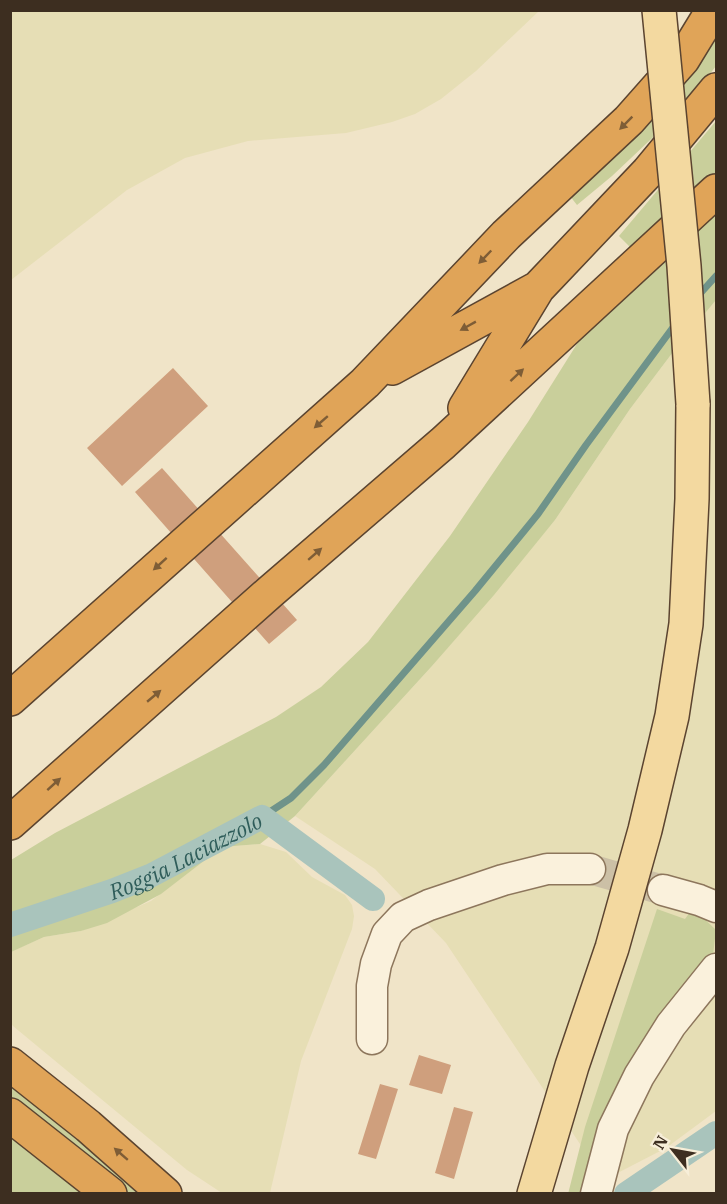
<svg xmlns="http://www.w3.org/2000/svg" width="727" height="1204" font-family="'IBM Plex Serif',serif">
  <rect width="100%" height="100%" fill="#f0e4c8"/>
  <!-- farmland -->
  <path fill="#e6deb5" d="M11,10H539V11L476,71L441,99L415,114L392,122L346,133L248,141L185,158L127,190L11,280Z
    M716,300V1111L666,1148L604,1180L446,943L375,869L295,816L432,666L555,520L630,409L673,352Z
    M260,844L286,852L312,877L345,895L352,905L354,916L352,929L301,1061L270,1193H222L187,1170L13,1026L10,1022V952L44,937L81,931L151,901L222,847Z"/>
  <!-- green -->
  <path fill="#c9cf9b" d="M716,23V66L684,108L612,176L577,205L566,191Z
    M716,121V175L631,248L619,236Z
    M716,206V300L673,352L630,409L555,520L494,595L432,666L295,816L260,844L222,847L161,894L107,923L81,931L44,937L11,952V860L55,833L276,717L321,687L368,642L450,536L528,422L592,320Z
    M693,908L716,930L713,955L594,1193L568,1194L585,1127L657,909L685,919Z
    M10,1082L151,1193H127L11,1098Z
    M11,1134L84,1193H11Z"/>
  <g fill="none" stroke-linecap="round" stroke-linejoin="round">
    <!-- stream -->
    <path stroke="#6f938a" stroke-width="7" d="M697,297L716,276
      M262,817L291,798L324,765L475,591L538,514L586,445L677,322"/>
    <!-- canal -->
    <g stroke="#a9c4bc" stroke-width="24">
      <path id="s1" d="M10,925L112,891L150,876L262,817L373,899"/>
      <path d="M626,1194L716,1133"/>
    </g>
  </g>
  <!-- building -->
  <path fill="#cf9f7d" d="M173,368L208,406L122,486L87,448Z
    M162,468L297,620L269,644L135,492Z
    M419,1055L451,1065L442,1094L409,1085Z
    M380,1084L398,1089L376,1159L358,1154Z
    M454,1107L473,1112L454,1179L435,1173Z"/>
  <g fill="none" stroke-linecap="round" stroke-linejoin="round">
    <!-- minor-tunnel -->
    <path stroke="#ccc0a6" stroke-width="30" stroke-dasharray="30 15" stroke-linecap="butt" d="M590,869L663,890"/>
    <!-- minor casing -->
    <g stroke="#8d765c" stroke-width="33">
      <path id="minor" d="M663,890L699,900L716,907
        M372,1039V986L376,964L387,934L403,917L429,905L503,880L547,869H590
        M596,1194L613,1129L639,1076L671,1025L716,969"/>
    </g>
    <!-- major casing -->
    <g stroke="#5b4430" stroke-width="36">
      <path id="major" d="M534,1194L572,1066L612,948L645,830L672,716L686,624L692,499L693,404"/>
    </g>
    <!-- highway casing -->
    <g stroke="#5b4430" stroke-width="36">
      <path id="highway" d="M392,368L536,289
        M465,408L538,288L648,172L716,90
        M10,699L365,383L506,235L629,120L683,59L713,10
        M10,823L270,592L443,443L716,191
        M10,1064L88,1126L165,1194
        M10,1115L110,1194"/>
    </g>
    <!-- minor -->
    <use href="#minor" stroke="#faf1dc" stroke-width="30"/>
    <!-- major -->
    <use href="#major" stroke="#f3d9a0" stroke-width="33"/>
    <!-- highway -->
    <use href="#highway" stroke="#e0a458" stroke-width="33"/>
    <!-- major-bridge casing -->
    <g stroke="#5b4430" stroke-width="36" stroke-linecap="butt">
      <path id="major-bridge" d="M659,10L684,266L693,404"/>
    </g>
    <!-- major-bridge -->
    <use href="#major-bridge" stroke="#f3d9a0" stroke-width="33"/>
  </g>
  <!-- one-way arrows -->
  <defs><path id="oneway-solid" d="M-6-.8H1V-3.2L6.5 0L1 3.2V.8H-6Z" transform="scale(1.5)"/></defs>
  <g fill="#7e5d36">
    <use href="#oneway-solid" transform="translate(626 123) rotate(135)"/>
    <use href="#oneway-solid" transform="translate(485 257) rotate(134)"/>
    <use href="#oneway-solid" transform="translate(468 326) rotate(151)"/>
    <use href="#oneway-solid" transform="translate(517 375) rotate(-43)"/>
    <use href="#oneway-solid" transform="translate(321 422) rotate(139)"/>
    <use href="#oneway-solid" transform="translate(315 554) rotate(-41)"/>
    <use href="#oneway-solid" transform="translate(160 564) rotate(138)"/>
    <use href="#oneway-solid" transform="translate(154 696) rotate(-40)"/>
    <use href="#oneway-solid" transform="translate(54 784) rotate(-42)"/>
    <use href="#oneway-solid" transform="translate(121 1154) rotate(-139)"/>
  </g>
  <g text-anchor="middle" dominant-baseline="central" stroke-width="6" stroke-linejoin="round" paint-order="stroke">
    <!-- water labels -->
    <g font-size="22" font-style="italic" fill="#2f5d5a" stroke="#f7eed8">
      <text stroke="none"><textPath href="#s1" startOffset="189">Roggia Laciazzolo</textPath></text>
    </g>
  </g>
  <!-- border -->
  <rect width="727" height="1204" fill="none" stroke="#3d2e20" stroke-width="24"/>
  <!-- north arrow -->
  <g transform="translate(673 1150) rotate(301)" stroke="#f7eed8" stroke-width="4.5" paint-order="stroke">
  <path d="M0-4.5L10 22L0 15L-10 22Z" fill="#3d2e20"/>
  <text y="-9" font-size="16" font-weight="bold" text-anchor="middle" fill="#3d2e20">N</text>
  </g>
</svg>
